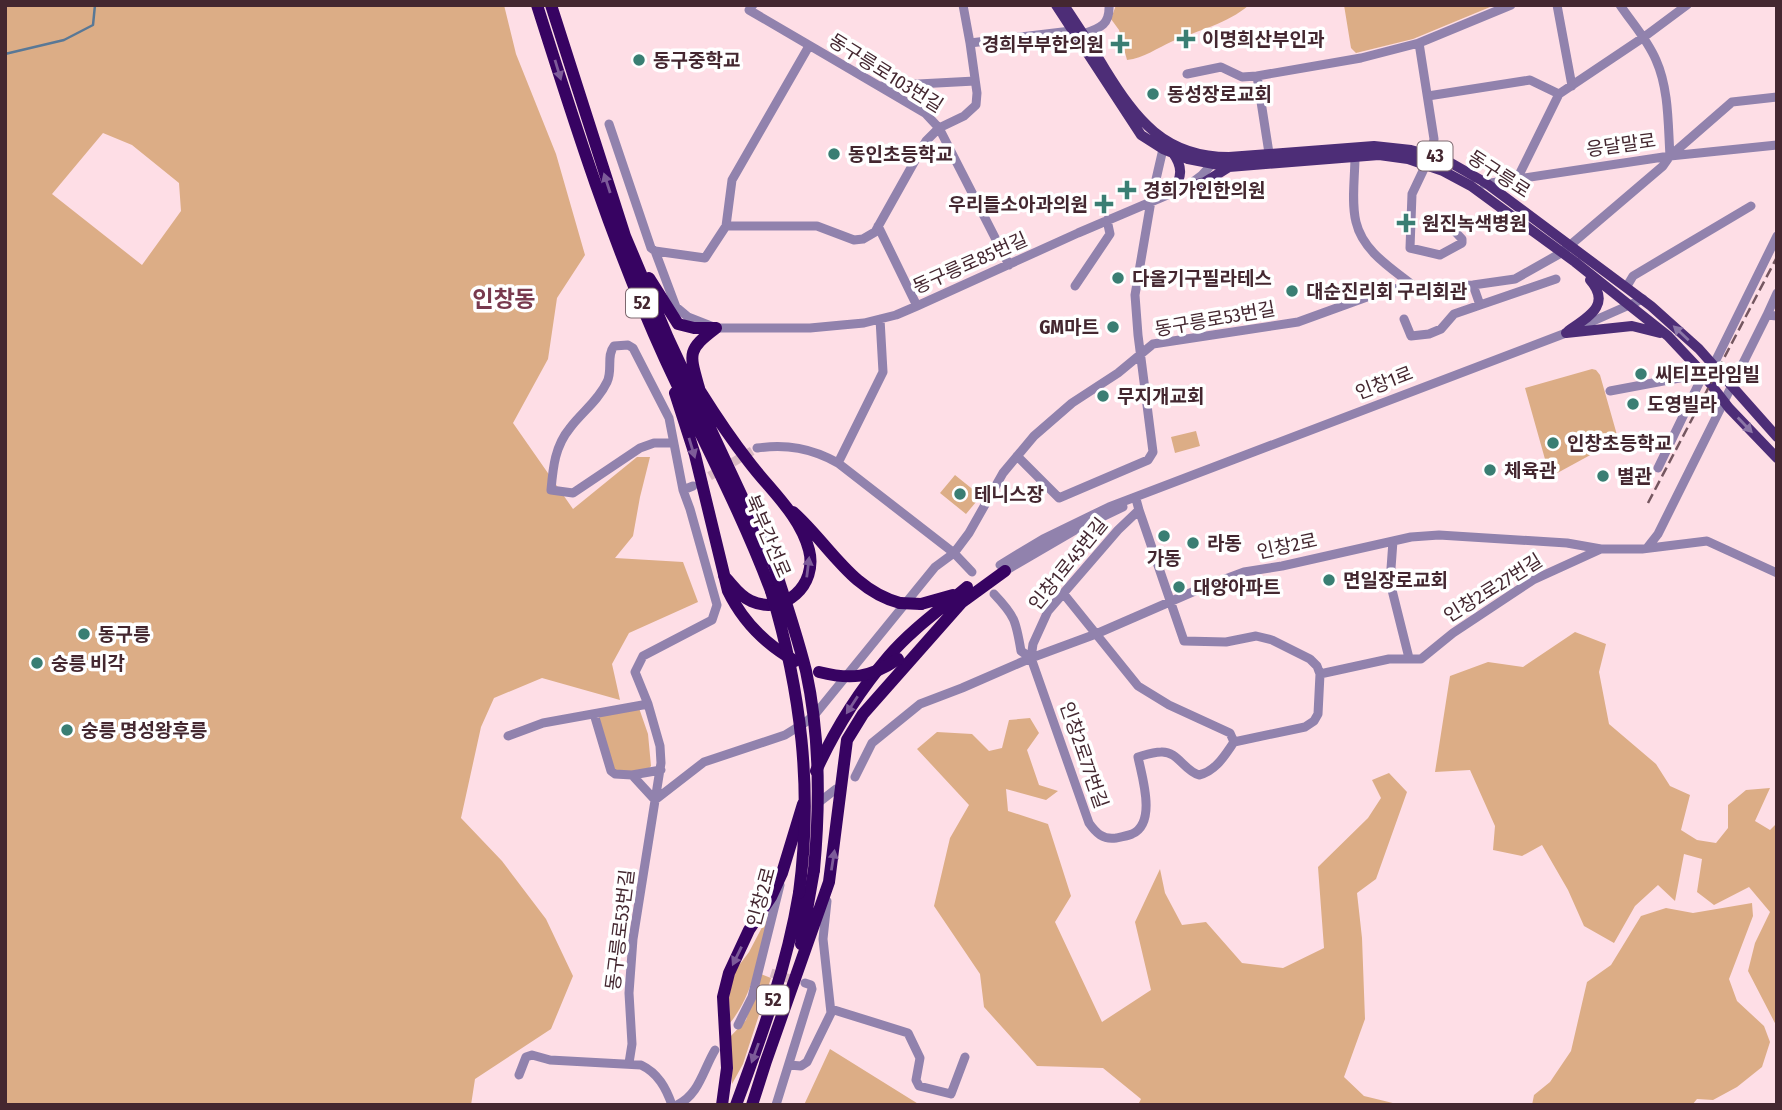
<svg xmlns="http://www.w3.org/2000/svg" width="1782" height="1110" font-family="'Fira Sans Condensed','Noto Sans KR',sans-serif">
  <rect width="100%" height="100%" fill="#fedee6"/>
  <!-- green -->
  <path fill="#dcad86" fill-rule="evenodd" d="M5,5H504L516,54L556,154L585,255L557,298L548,359L513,423L573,509L637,457H650L640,497L633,536L615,558L683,562L698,602L629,633L612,664L620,700L542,678L494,698L481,727L461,818L502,861L546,919L573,976L551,1029L475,1079L471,1105H5ZM103,133L132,145L179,183L181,211L142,265L52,194Z
    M1116,5H1249C1227,24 1199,30 1173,41C1157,48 1144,58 1127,60L1119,30L1111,19Z
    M1344,5H1495L1413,39L1356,53L1351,48Z
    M1592,369L1596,370L1600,375L1617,435L1616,441L1550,477L1525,388Z
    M1196,431L1200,446L1175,453L1171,437Z
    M955,475L981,496L966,514L940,493Z
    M1575,632L1606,644L1599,672L1609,724L1656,764L1670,786L1690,795L1681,830L1697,840L1716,843L1728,828V805L1746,790L1770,788L1755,821L1770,830L1777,823V1027L1748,971L1755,943L1770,912L1749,887L1714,905L1697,892L1702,859L1684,854L1675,901L1658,885L1635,906L1614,943L1584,926L1568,890L1542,845L1522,856L1493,850L1495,826L1470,770L1435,772L1450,676L1488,662L1523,667Z
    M639,708L648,734L651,766L647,771H615L598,715Z
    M1030,718L1039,733L1027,750L1039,785L1058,791L1046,800L1006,789L1008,811L1048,824L1071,896L1055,922L1102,1022L1151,990L1135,922L1160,869L1165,893L1182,925L1206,922L1242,963L1283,968L1324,948L1318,867L1368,818L1381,798L1372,780L1389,773L1407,792L1376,879L1357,893L1362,938L1365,1019L1344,1077L1364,1096L1401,1105H1138L1141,1099L1103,1068L1037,1066L984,1007L980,974L934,906L950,838L969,805L917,749L937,732L972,734L989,751L1002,748L1009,720Z
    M1752,903L1753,916L1729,979L1737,1001L1764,1026L1770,1042L1762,1067L1737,1087L1713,1100L1697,1099L1692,1105H1532L1534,1095L1550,1082L1571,1051L1587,982L1611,965L1641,916L1666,908L1693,913Z
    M770,912C760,949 755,993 730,1023L729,998L734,972L749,952Z
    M761,974L771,978L743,1064L732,1084L730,1037L746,1020Z
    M830,1049L920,1105H804Z"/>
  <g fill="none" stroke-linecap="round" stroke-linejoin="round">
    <!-- stream -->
    <path stroke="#597896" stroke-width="2.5" d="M5,54L64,40L93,25L95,5"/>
    <!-- minor-tunnel -->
    <path stroke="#d9b9c2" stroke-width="9" stroke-dasharray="9 4.5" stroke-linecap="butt" d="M698,483L757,448
      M771,973L800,982"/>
    <!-- minor -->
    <path stroke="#9182ad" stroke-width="9" d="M753,5L749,10L925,113L939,128L964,116L976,105L977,93L970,43L1071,31
      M963,5L970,43
      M1557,5L1572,86
      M1620,5C1632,23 1647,39 1656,60C1669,89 1668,125 1670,156
      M1083,34C1100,28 1110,25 1109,5
      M1187,74L1221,67L1242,77L1257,76
      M880,86L975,81
      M1428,96L1530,80L1559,94
      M609,124L651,248L655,251L705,258L726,226H817L854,240L863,239L875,232L926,141L939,128L1009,265
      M1269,153L1257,76L1361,58L1419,43
      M1355,156C1355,177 1351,202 1356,222C1363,252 1393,269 1415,287
      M1518,177L1559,94L1644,37L1687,5
      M1484,184L1670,156L1777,145
      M1447,223L1462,239V243L1440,255L1410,248L1412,194L1431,154L1434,139L1419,43L1511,5
      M726,226L732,180L809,46
      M878,226L917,306
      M655,251L676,307L688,317L716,328H810L842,325L864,323L896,315L917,306L1078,233L1186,187L1202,175L1212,164L1213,159
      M1473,285L1480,305
      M1075,286L1110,234L1107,220
      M1627,286L1633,276L1751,206
      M1767,315L1777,293
      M1404,319L1411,336L1429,334L1441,329L1454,314L1556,279
      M1713,366L1777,236
      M1610,391L1690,376L1699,369
      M673,443H654L640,448L573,493L551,490C553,467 555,446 570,428C582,412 598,401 607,382C613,370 606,356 614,346L628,345L633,348L669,418L683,490
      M757,448C787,444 811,448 838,463L954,553L972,572
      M1017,456L1059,498L1148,460L1153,452L1138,335L1135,295L1151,201L1163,149
      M838,463L883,372L880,319
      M1658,468L1703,375
      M1136,499L1139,510L1118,530L1048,611L1033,644L1031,658L1089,823C1096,833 1103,840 1116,838C1121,837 1127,836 1132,834C1157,823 1142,777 1138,757C1145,755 1153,752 1161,752C1178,751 1184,771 1199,775C1216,771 1225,755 1234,742
      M1139,510L1184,641L1226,642L1256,636L1272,640L1310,659L1317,666L1320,674
      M1393,541L1390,582L1409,658
      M1647,548L1658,534L1767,315L1777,316
      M1000,565L1043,539L1109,507L1566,333L1643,299
      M1005,571L1075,530L1123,507
      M1063,593L1138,686L1169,705L1230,733L1234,742
      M994,594C1015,616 1016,621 1021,651L1031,658
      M594,714L611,771L615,774L632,775L655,800L704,762L785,735L806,722L817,712L935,567L954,553L969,533L1003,473L1034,436L1072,403L1118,373L1153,344L1298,322L1389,289L1473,285L1515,279L1561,253L1663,166L1670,156L1732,102L1777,97
      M508,736L543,723L648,704L635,672L643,656L712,620L717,605L690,509L683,490L693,486
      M1234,742L1305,727L1314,721L1318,714L1320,674L1389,659H1421L1453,633L1533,580L1601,549
      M632,775L661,770
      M855,777L872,743L920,704L962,688L1031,658L1096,634L1204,587L1244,572L1282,566L1411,537L1439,535L1567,543L1601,549H1642L1707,541L1777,573
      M818,803L836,789
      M831,1009L908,1033L920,1058L916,1080L919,1086L951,1094L965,1057
      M738,1025L752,997L780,885
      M629,1063L632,1044L629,993L633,939L661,763L660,746L648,704
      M789,1065L801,1066L807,1062L831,1013L823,939L827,901
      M519,1075L526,1057L532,1055L550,1060L641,1065C658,1073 666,1088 672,1105
      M677,1105C699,1095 703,1070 715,1050
      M776,1105L812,989L811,985L805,983"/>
    <!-- major -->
    <path stroke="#4d2d77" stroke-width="10" d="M1056,5L1141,135L1163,149L1188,159L1229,167L1379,155L1408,159L1443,171L1471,186L1575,262L1668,336L1699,369L1729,408L1777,458
      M1064,5C1078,26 1092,47 1105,69C1136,119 1164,157 1229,157L1374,146L1411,150L1444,159L1486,183L1651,306L1699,349L1777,437
      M1186,187L1205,182L1229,167
      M1173,191C1182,177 1183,167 1173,153
      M1568,331C1588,317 1612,305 1590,280
      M1566,333L1632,326L1660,333"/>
    <!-- highway -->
    <path stroke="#370362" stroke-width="12" d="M537,5C575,125 613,245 665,359C701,437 741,511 771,591
      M551,5L625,236L668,338L773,563
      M649,278L678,324L694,328H716
      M699,388C689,353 687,350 716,328
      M700,391C715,415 731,439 749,462C770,490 800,515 809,550C818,585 784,616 751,601C739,596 732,584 724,576
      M675,393L695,455L728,591C743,622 765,644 795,661
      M793,512C829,544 851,590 900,603
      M961,603L1005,571
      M921,604L953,595
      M816,771C835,729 859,691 889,656C911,630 941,609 967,587
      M801,944L814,870
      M765,1064L829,882L847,740L863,714L962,602
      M722,1105L727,1068L723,997L729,973L749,930L771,897L782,873L803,804
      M736,1105C762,1035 787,966 799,893
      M752,1105L767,1058"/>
    <!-- rail -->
    <path stroke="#755760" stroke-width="2.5" stroke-dasharray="10 5" stroke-linecap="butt" d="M1648,503L1777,257"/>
    <!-- highway-bridge -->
    <path stroke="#370362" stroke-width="12" d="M773,563C785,599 797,635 806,671C820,735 820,805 814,870
      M771,591C801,691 813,789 799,893
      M900,603L921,604
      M819,672C851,680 870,678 898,659"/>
  </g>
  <!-- one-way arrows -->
  <defs><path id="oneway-solid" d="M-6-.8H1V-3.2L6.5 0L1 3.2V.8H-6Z" transform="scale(1.75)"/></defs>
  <g fill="#7d5b99">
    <use href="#oneway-solid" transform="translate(558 70) rotate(73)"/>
    <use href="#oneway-solid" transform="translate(607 183) rotate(-108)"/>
    <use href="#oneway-solid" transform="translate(692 448) rotate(73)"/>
    <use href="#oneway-solid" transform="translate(808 567) rotate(-83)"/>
    <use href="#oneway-solid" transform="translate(852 705) rotate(123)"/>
    <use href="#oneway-solid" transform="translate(833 860) rotate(-81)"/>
    <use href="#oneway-solid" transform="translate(737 956) rotate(116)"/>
    <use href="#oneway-solid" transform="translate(755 1053) rotate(110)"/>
  </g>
  <g fill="#8b76a7">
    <use href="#oneway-solid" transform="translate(1681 333) rotate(-137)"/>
    <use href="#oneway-solid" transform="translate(1745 425) rotate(46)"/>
  </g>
  <!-- markers -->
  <g fill="#3a7e73" stroke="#fff" stroke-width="2.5">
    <path d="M1182.5 28.5h7v7h7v7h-7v7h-7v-7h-7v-7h7z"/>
    <path d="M1116.5 33.5h7v7h7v7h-7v7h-7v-7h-7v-7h7z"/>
    <circle cx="639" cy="60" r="7"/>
    <circle cx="1153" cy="94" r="7"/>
    <circle cx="834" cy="154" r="7"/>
    <path d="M1123.5 179.5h7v7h7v7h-7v7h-7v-7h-7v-7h7z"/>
    <path d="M1100.5 193.5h7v7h7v7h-7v7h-7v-7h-7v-7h7z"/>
    <path d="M1402.5 212.5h7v7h7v7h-7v7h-7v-7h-7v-7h7z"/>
    <circle cx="1118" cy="278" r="7"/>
    <circle cx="1292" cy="291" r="7"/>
    <circle cx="1113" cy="327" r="7"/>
    <circle cx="1641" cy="374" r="7"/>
    <circle cx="1103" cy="396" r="7"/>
    <circle cx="1633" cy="404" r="7"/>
    <circle cx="1553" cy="443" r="7"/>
    <circle cx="1490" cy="470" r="7"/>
    <circle cx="1603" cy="476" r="7"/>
    <circle cx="960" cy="494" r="7"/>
    <circle cx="1164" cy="536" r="7"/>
    <circle cx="1193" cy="543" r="7"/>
    <circle cx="1329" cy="580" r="7"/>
    <circle cx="1179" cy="587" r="7"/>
    <circle cx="84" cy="634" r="7"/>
    <circle cx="37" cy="663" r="7"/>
    <circle cx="67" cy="730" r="7"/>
  </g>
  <g text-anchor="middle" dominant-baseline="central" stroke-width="7" stroke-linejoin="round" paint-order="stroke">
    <!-- shield labels -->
    <g fill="#fff" stroke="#7c686e" stroke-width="2">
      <rect x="1417.5" y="141.5" width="35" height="29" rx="5"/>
      <rect x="626" y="288.5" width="32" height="29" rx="5"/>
      <rect x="757" y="985.5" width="32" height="29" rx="5"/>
    </g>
    <g font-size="18" font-weight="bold" fill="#442730">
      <text x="1435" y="156">43</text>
      <text x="642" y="303">52</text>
      <text x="773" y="1000">52</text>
    </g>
    <!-- poi labels -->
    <g font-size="19" font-weight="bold" fill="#442730" stroke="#fff" text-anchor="start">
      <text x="1202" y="39">이명희산부인과</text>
      <text x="1104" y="44" text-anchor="end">경희부부한의원</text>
      <text x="653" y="60">동구중학교</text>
      <text x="1167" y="94">동성장로교회</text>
      <text x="848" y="154">동인초등학교</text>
      <text x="1143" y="190">경희가인한의원</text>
      <text x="1088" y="204" text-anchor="end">우리들소아과의원</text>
      <text x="1422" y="223">원진녹색병원</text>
      <text x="1132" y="278">다올기구필라테스</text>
      <text x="1306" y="291">대순진리회 구리회관</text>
      <text x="1099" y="327" text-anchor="end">GM마트</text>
      <text x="1655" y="374">씨티프라임빌</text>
      <text x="1117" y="396">무지개교회</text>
      <text x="1647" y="404">도영빌라</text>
      <text x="1567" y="443">인창초등학교</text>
      <text x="1504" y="470">체육관</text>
      <text x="1617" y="476">별관</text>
      <text x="974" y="494">테니스장</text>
      <text x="1207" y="543">라동</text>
      <text x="1164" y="558" text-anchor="middle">가동</text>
      <text x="1343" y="580">면일장로교회</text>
      <text x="1193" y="587">대양아파트</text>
      <text x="98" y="634">동구릉</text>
      <text x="51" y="663">숭릉 비각</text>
      <text x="81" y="730">숭릉 명성왕후릉</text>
    </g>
    <!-- street labels -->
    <g font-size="19" fill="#442730" stroke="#fff">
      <text transform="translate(886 73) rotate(32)">동구릉로103번길</text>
      <text transform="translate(1621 145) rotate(-8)">응달말로</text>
      <text transform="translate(1499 174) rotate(33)">동구릉로</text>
      <text transform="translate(970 263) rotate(-24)">동구릉로85번길</text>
      <text transform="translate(1215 319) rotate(-10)">동구릉로53번길</text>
      <text transform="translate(1384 383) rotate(-21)">인창1로</text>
      <text transform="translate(768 536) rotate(67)">북부간선로</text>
      <text transform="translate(1287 546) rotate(-12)">인창2로</text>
      <text transform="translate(1068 564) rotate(-51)">인창1로45번길</text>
      <text transform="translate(1493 588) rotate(-32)">인창2로27번길</text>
      <text transform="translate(1084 755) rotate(71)">인창2로77번길</text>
      <text transform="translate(761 897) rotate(-75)">인창2로</text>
      <text transform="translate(620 930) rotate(-83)">동구릉로53번길</text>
    </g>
    <!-- quarter labels -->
    <g font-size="23" font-weight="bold" fill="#78394e" stroke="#fff">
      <text x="504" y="299">인창동</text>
    </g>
  </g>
  <!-- border -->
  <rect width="1782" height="1110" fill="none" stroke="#442730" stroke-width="14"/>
</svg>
